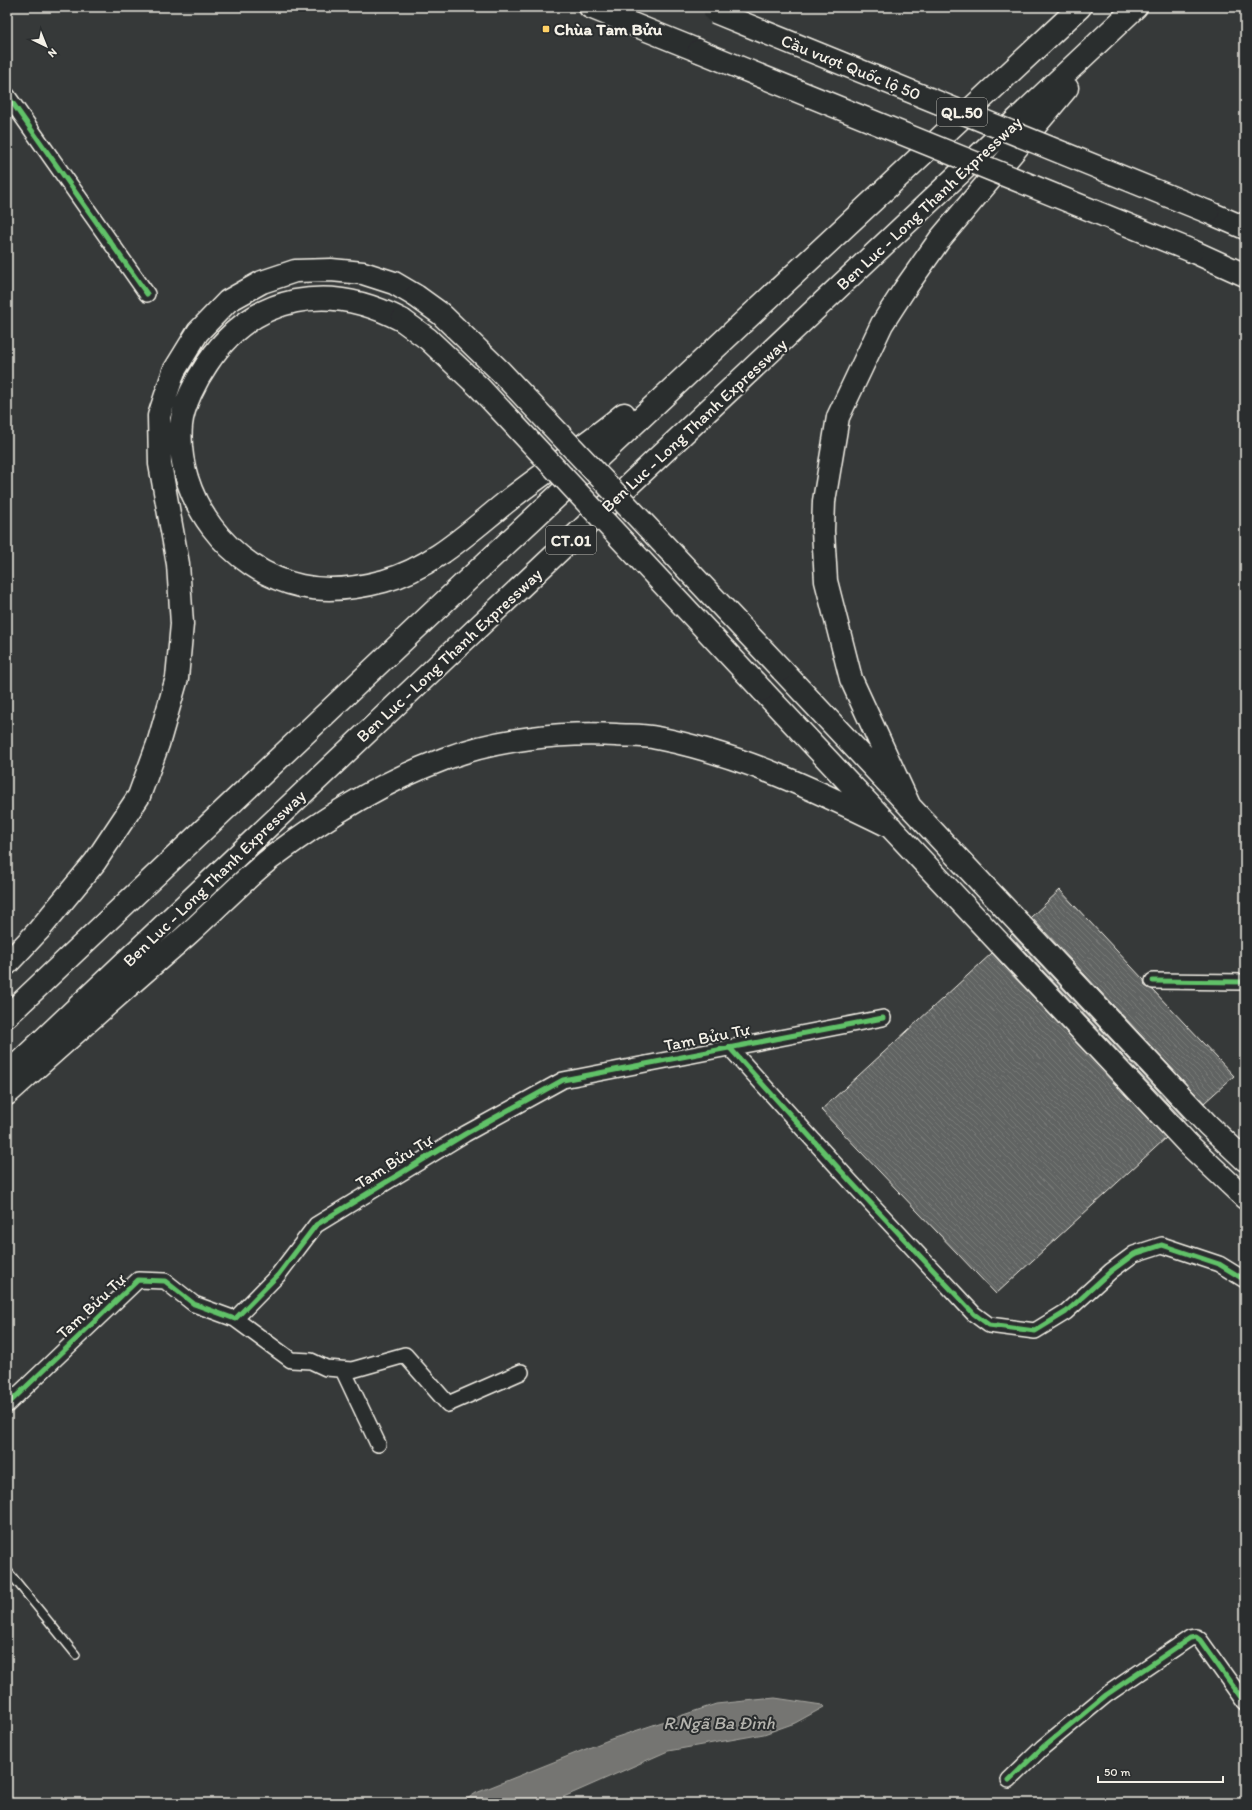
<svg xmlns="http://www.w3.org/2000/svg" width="1252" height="1810" font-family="Itim,sans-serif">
  <defs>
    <pattern id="building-back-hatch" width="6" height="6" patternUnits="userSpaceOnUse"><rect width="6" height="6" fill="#616362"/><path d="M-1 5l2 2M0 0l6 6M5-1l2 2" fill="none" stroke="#787a78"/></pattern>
  </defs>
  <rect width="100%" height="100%" fill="#363939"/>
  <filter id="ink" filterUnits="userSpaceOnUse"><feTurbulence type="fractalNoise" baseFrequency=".025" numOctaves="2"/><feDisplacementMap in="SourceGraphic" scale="8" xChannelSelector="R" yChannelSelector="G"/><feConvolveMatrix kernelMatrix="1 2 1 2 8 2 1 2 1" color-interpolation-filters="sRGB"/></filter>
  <g filter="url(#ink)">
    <!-- water -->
    <path fill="#757572" stroke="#a8a7a1" d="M775,1698L822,1705L824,1707L795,1723L764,1734L668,1751L550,1803H461L476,1793L611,1739L716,1704Z"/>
    <!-- building -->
    <path fill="url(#building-back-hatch)" stroke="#f4f1e8" d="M1060,890L1144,980L1145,986L1153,990L1234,1076L1204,1103L1031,917Z
      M1012,934L1186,1120L1184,1121L1010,936Z
      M992,953L1166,1138L996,1294L821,1110Z"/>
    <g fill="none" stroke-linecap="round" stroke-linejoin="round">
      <!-- lane casing -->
      <g stroke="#f4f1e8" stroke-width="10">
        <path id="lane" d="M7,1570L76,1655"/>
      </g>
      <!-- street casing -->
      <g stroke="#f4f1e8" stroke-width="18">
        <path id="street" d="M7,95L147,294
          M1153,981L1245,982
          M729,1047L851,1182L974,1314L989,1325L1035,1331L1066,1312L1111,1271L1134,1254L1162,1245L1219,1264L1245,1280
          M235,1319L291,1360L311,1361L326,1368L352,1370L405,1355L448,1404L521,1372
          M343,1370L378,1444
          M7,1405L138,1280L165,1281L194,1304L235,1319L278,1275L316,1225L465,1134L563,1080L883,1018
          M1009,1780L1043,1747L1106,1695L1190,1638L1196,1637L1200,1640L1245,1703"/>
      </g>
      <!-- highway casing -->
      <g stroke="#f4f1e8" stroke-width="25">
        <path id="highway" d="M590,7L699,51
          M1208,212L1245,228
          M1192,251L1245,275
          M402,320C330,282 254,293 207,364C196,380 183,405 181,425C175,498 229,570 301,586C328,592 358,588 384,581C435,567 473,528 514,496C550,468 589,443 624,414
          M782,670L1208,1125L1245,1160
          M762,690L1188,1144L1245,1198
          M910,807L851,679L826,581L823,531L824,501L838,417L882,324L904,290L940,239L1067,88
          M7,964L39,930L95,862L139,796L158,744L177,678L182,624L178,564L160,464L159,416L174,371L198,332L228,301L262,282L295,271L331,270L363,273L394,283L416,296
          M7,1016L427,618L1080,7
          M7,1074L455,649L1136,7
          M7,1094C67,1040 127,987 188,934C216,909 242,881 271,858C324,818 382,782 444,759C497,739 560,732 616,735C630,736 644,735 657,738C740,754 816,790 891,827"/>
      </g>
      <!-- lane -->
      <use href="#lane" stroke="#2a2d2e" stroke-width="7"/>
      <!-- street -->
      <use href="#street" stroke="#2a2d2e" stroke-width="15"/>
      <!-- highway -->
      <use href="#highway" stroke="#2a2d2e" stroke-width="22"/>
      <!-- highway-bridge casing -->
      <g stroke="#f4f1e8" stroke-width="25" stroke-linecap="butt">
        <path id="highway-bridge" d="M715,12L1208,212
          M699,51L1192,251
          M416,296L441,314L501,372L782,670
          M402,320L428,339L480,388L762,690"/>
      </g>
      <!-- highway-bridge -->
      <use href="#highway-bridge" stroke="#2a2d2e" stroke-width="22"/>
      <!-- cycleway casing -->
      <g stroke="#2a2d2e" stroke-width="8">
        <path id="cycleway" d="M7,95L147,294
          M1153,981L1245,982
          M729,1047L851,1182L974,1314L989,1325L1035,1331L1066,1312L1111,1271L1134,1254L1162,1245L1219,1264L1245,1280
          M7,1405L138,1280L165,1281L194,1304L235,1319L278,1275L316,1225L465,1134L563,1080L883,1018
          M1009,1780L1043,1747L1106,1695L1190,1638L1196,1637L1200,1640L1245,1703"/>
      </g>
      <!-- cycleway -->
      <use href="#cycleway" stroke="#61c268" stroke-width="5"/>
    </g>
  </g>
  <!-- markers -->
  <rect fill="#ffd166" stroke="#2a2d2e" stroke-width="1.5" x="542" y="25" width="8" height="8" rx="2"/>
  <g text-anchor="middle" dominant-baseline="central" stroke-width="4" stroke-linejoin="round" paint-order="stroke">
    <!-- shield labels -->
    <g fill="#2a2d2e" stroke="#b7b6b0" stroke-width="1">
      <rect x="937" y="98" width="50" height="28" rx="3"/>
      <rect x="546" y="526" width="50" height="28" rx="3"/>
    </g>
    <g font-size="16" font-weight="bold" fill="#f4f1e8">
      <text x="962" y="112">QL.50</text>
      <text x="571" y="540">CT.01</text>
    </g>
    <!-- poi labels -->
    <g font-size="17" font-weight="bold" fill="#f4f1e8" stroke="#2a2d2e" text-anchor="start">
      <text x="554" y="29">Chùa Tam Bửu</text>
    </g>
    <!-- street labels -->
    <g font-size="17" fill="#f4f1e8" stroke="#2a2d2e">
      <text transform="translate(851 67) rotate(22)">Cầu vượt Quốc lộ 50</text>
      <text transform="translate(929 203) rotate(-43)">Ben Luc - Long Thanh Expressway</text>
      <text transform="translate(694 425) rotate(-43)">Ben Luc - Long Thanh Expressway</text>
      <text transform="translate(449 655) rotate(-43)">Ben Luc - Long Thanh Expressway</text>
      <text transform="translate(214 878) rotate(-44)">Ben Luc - Long Thanh Expressway</text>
      <text transform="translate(707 1037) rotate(-11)">Tam Bửu Tự</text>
      <text transform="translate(394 1161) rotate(-32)">Tam Bửu Tự</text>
      <text transform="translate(91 1306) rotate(-43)">Tam Bửu Tự</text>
    </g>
    <!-- water labels -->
    <g font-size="18" font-style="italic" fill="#b4b3ad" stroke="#2a2d2e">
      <text x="719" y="1723">R.Ngã Ba Đình</text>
    </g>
  </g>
  <!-- margin -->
  <rect width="1252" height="1810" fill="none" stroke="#2a2d2e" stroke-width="24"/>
  <rect x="12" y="12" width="1228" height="1786" fill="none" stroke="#f4f1e8" stroke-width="1.5" filter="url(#ink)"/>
  <!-- north arrow -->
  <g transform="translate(46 46) rotate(137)" stroke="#2a2d2e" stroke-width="3" paint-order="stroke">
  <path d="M0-3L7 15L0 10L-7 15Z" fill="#f4f1e8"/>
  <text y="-6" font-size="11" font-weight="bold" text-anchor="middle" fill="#f4f1e8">N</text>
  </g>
  <!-- scale -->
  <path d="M1098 1776v6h125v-6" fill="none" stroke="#f4f1e8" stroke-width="2"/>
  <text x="1104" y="1776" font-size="12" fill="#f4f1e8" stroke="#2a2d2e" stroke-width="3" paint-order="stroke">50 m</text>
</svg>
